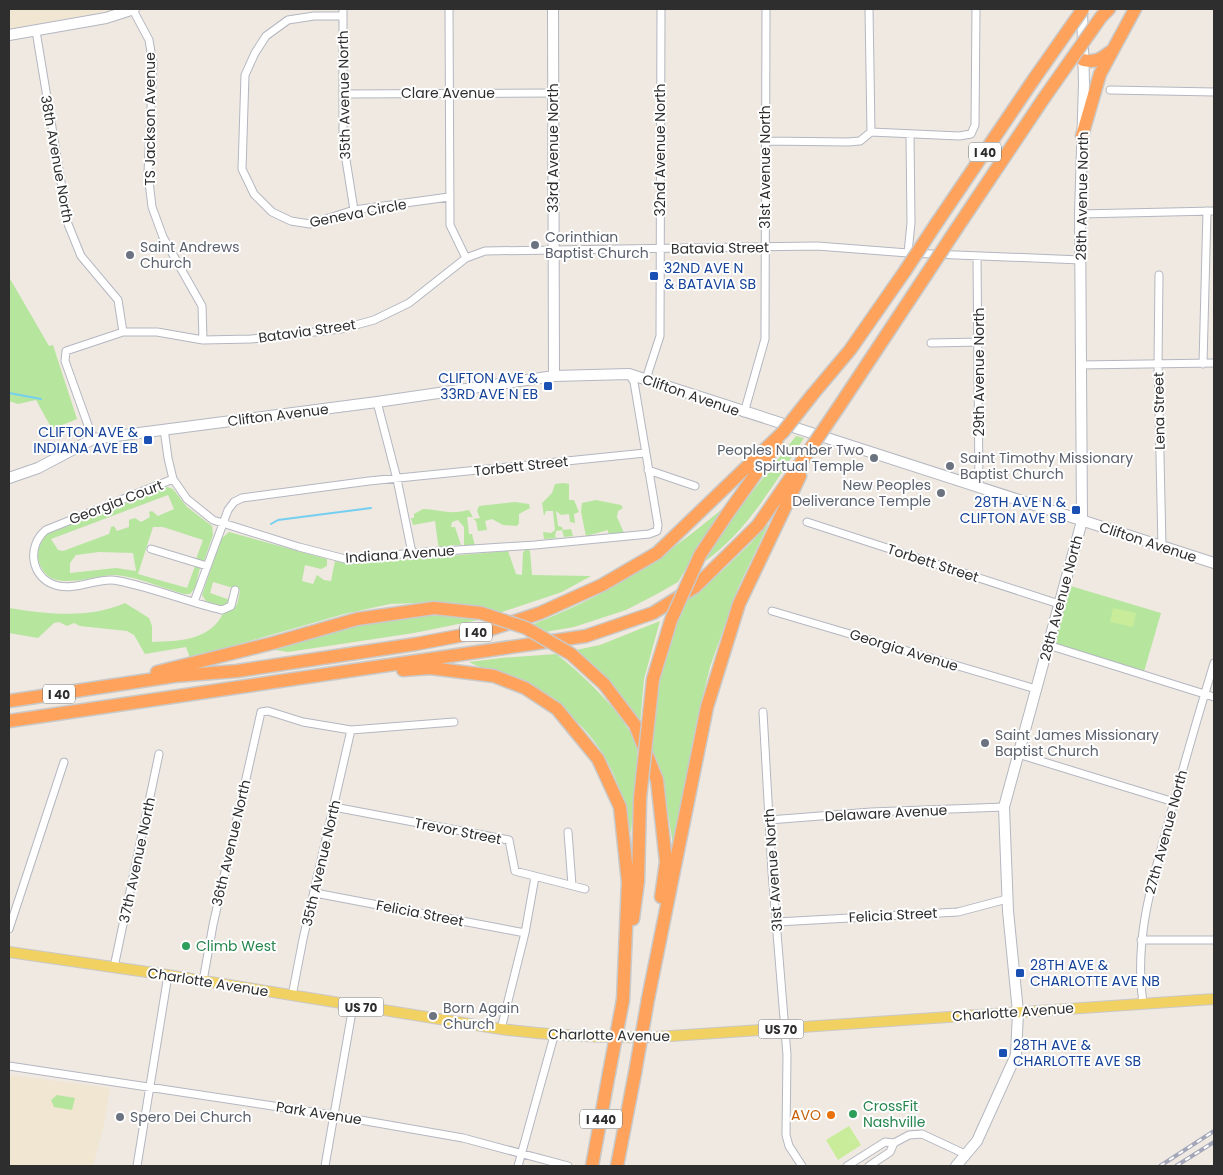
<svg xmlns="http://www.w3.org/2000/svg" width="1223" height="1175" font-family="Poppins,sans-serif">
  <rect width="100%" height="100%" fill="#efe9e1"/>
  <!-- education -->
  <path fill="#f0e6d1" d="M9,9H119L9,29Z
    M9,1075L110,1088L104,1125L93,1166H9Z"/>
  <!-- green -->
  <path fill="#b6e59e" fill-rule="evenodd" d="M9,277L49,346L53,345L77,419L52,429L36,400L18,404L9,401Z
    M796,436L804,438C775,482 748,531 704,562L738,510Z
    M564,483L569,484V500H574L579,512L574,514L575,523L570,522L569,514L561,515L556,511L558,526L562,527L563,530L571,529L573,536L564,537L562,530L556,531L555,537L558,538L544,539L543,532L551,533L555,530L553,511H546L544,516L542,503L552,493L555,484Z
    M167,487L173,489L187,507L212,526L213,535L204,561L196,559L203,540L163,527H153L138,574L187,588L195,566L200,568L195,588L190,594H184C162,588 138,577 116,575C93,574 49,596 39,562C36,551 40,543 47,534ZM168,495L174,509L158,516L152,511L149,512L150,517L141,522L135,518L129,520V527L117,531L114,526L111,527L109,534L63,551L58,550L51,539ZM99,552L133,553L136,571L116,568L70,573V563L76,555Z
    M596,500L621,505L623,508L618,511L617,517L624,533H608V530L586,536L581,512L582,503Z
    M515,502L529,504L530,508L519,514V523L517,526L503,525L492,519L485,521L487,530L478,531L476,521L473,519L480,518L477,511L479,506Z
    M423,509C444,510 447,515 469,510L473,517H467L469,534H472L475,546L464,547V527L458,520L452,522L451,527H455L461,545H450V551H439L435,521L413,525L411,518H414V514Z
    M721,510L678,582L657,594L626,610L574,627L545,632L531,625C607,596 658,562 721,510Z
    M766,524L768,525L738,588L710,667L696,724L673,845L665,793L651,750L661,672L684,601L721,572L752,542Z
    M229,532L327,559V566L321,569L305,565L302,581L313,584L317,575L324,580L331,581L335,561L352,564L508,551L516,574L522,575L523,552L527,549L530,551L532,575L591,576L562,592L499,613L442,602L390,604L344,614L190,658L186,647L145,654L134,635L127,631L80,626L74,623L67,626L59,622L54,623L38,638L9,633V608C46,614 89,619 125,603L149,618L152,626V642C178,641 212,641 224,611C238,612 238,601 240,590L213,582L210,593L230,600L225,607L206,601L202,595L221,539Z
    M1064,584L1161,613L1143,675L1048,645Z
    M420,616H442L478,620L414,633L288,652L275,650L359,625Z
    M660,621L644,679L640,724L603,674L576,650L600,645Z
    M556,654C578,670 634,722 637,750C639,773 632,810 631,834C619,769 596,728 539,693C529,688 519,680 509,676C496,671 482,669 469,662L501,658Z
    M57,1095L75,1098L72,1110L54,1107L51,1100Z"/>
  <!-- pitch -->
  <path fill="#c9ec9a" d="M1113,608L1136,613L1133,627L1110,622Z
    M849,1126L861,1145L838,1160L826,1140Z"/>
  <g fill="none" stroke-linecap="round" stroke-linejoin="round">
    <!-- stream -->
    <path stroke="#75cff0" stroke-width="2" d="M9,393L41,399
      M271,524L278,520L371,508"/>
    <!-- street casing -->
    <g stroke="#b4b7c1" stroke-width="9">
      <path id="street" d="M343,9V141L354,210
        M449,9L450,225L466,258
        M869,9L871,132
        M133,10L149,40L153,64L148,173L152,207L163,237L202,306L203,340
        M343,16H314L288,20L266,36L255,53L245,75L242,169L254,194L272,212L291,221L310,224L354,210L449,197
        M36,31L68,224L81,256L118,300L123,332
        M1110,90L1214,92
        M343,94L553,93
        M765,141L848,142L860,141L871,132L959,136L971,134L975,125L976,9
        M1080,214L1214,211
        M908,253L911,223L910,134
        M977,256L979,488
        M1159,275L1158,364L1162,547
        M931,343L979,342
        M1203,364L1207,211
        M1080,365L1214,363
        M646,379L660,336L661,9
        M377,402L397,479L412,553
        M744,413L765,339L766,9
        M164,429L168,458L173,479L46,530C27,545 30,577 55,585C76,592 98,576 119,581C154,588 188,602 222,610L231,606L235,590
        M93,439L65,361L66,351L123,332H157L203,340L251,339L341,329L374,320L409,303L466,258L485,251L817,246L908,253L1081,260
        M648,470L695,486
        M173,479L187,499L213,520L299,547L349,560L412,553L535,545L649,534L657,531L658,525L634,382L629,374
        M807,522L1059,604
        M151,549L207,566
        M194,602L228,510L234,502L242,498L369,481L645,453
        M772,611L1036,689
        M1048,645L1214,697
        M763,712L772,872L787,1055L786,1135L789,1146L802,1166
        M1018,754L1174,802
        M334,807L509,840L515,871L585,889
        M769,820L871,812L1004,807
        M568,832L572,885
        M315,893L525,933
        M777,922L958,912L1007,899
        M9,929L64,762
        M1141,940H1214
        M114,967L159,754
        M203,981L213,925L261,712L268,711L303,722L351,730L454,722
        M292,996L303,939L351,730
        M1143,1004C1134,941 1151,885 1168,824C1182,770 1198,716 1214,663
        M501,1029L525,933L535,877
        M9,1066L326,1114L463,1138L568,1166
        M137,1166L168,975
        M325,1166L353,1006
        M518,1166L554,1036
        M847,1166L885,1142L894,1143L909,1135L922,1134L967,1155
        M869,1166L890,1152L894,1143"/>
    </g>
    <!-- secondary casing -->
    <g stroke="#b4b7c1" stroke-width="12">
      <path id="secondary" d="M553,9L554,376
        M9,35L106,18L134,9
        M9,478L38,468L93,439L377,402L554,376L629,374L1214,563
        M956,1166L977,1141L1016,1055L1018,1012L1008,911L1004,807L1082,521L1080,214L1084,83L1082,9"/>
    </g>
    <!-- primary casing -->
    <g stroke="#c9c9c9" stroke-width="12">
      <path id="primary" d="M9,952L161,974L501,1029C553,1036 603,1038 656,1037L1214,999"/>
    </g>
    <!-- highway casing -->
    <g stroke="#c9c9c9" stroke-width="15">
      <path id="highway" d="M1101,17L1109,9
        M1083,60C1095,63 1101,59 1110,52
        M1082,136L1100,74L1135,9
        M936,224L1034,79
        M957,228L1044,98
        M813,394L850,350L905,271
        M838,408L926,275
        M728,513L777,444
        M403,670L430,668L494,676L525,688L557,709L598,759L620,807L628,882L623,1000
        M157,672L273,643L357,619L434,608
        M604,684L635,725L657,780L666,862L661,897
        M9,701L175,676L237,671L416,644L485,631L540,613L602,585L657,553L783,432
        M9,721L586,636L653,613L695,587L758,525L815,442
        M633,919L638,881L640,798
        M648,999L707,707L739,604L800,476
        M592,1166L609,1073
        M617,1166L635,1073"/>
    </g>
    <!-- street -->
    <use href="#street" stroke="#fff" stroke-width="7"/>
    <!-- secondary -->
    <use href="#secondary" stroke="#fff" stroke-width="10"/>
    <!-- primary -->
    <use href="#primary" stroke="#f2d163" stroke-width="10"/>
    <!-- highway -->
    <use href="#highway" stroke="#ffa35c" stroke-width="12"/>
    <!-- rail casing -->
    <g stroke="#a3a6b8" stroke-width="4">
      <path id="rail" d="M1160,1166L1214,1131
        M1176,1166L1214,1142"/>
    </g>
    <!-- rail -->
    <use href="#rail" stroke="#fff" stroke-width="2" stroke-dasharray="5.5" stroke-linecap="butt"/>
    <!-- highway-bridge casing -->
    <g stroke="#c9c9c9" stroke-width="15" stroke-linecap="butt">
      <path id="highway-bridge" d="M1034,79L1083,9
        M1044,98L1101,17
        M905,271L936,224
        M926,275L957,228
        M783,432L813,394
        M815,442L838,408
        M434,608L481,613L526,628L571,654L604,684
        M640,798L653,679L671,620L700,555L728,513
        M609,1073L623,1000
        M635,1073L648,999"/>
    </g>
    <!-- highway-bridge -->
    <use href="#highway-bridge" stroke="#ffa35c" stroke-width="12"/>
  </g>
  <!-- markers -->
  <g fill="#6b7280" stroke="#fff" stroke-width="2">
    <circle cx="535" cy="245" r="5"/>
    <circle cx="130" cy="255" r="5"/>
    <circle cx="874" cy="458" r="5"/>
    <circle cx="950" cy="466" r="5"/>
    <circle cx="941" cy="493" r="5"/>
    <circle cx="985" cy="743" r="5"/>
    <circle cx="433" cy="1016" r="5"/>
    <circle cx="120" cy="1117" r="5"/>
  </g>
  <g fill="#1a4fb4" stroke="#fff" stroke-width="2">
    <rect x="649" y="271" width="10" height="10" rx="2.5"/>
    <rect x="543" y="381" width="10" height="10" rx="2.5"/>
    <rect x="143" y="435" width="10" height="10" rx="2.5"/>
    <rect x="1071" y="505" width="10" height="10" rx="2.5"/>
    <rect x="1015" y="968" width="10" height="10" rx="2.5"/>
    <rect x="998" y="1048" width="10" height="10" rx="2.5"/>
  </g>
  <g fill="#2e9e5b" stroke="#fff" stroke-width="2">
    <circle cx="186" cy="946" r="5"/>
    <circle cx="853" cy="1114" r="5"/>
  </g>
  <circle fill="#e8710a" stroke="#fff" stroke-width="2" cx="831" cy="1115" r="5"/>
  <g text-anchor="middle" dominant-baseline="central" stroke-width="4" stroke-linejoin="round" paint-order="stroke">
    <!-- shield labels -->
    <g fill="#fff" stroke="#6d6d6d" stroke-width="1">
      <rect x="969" y="142.5" width="32" height="19" rx="4"/>
      <rect x="460" y="622.5" width="32" height="19" rx="4"/>
      <rect x="43" y="684.5" width="32" height="19" rx="4"/>
      <rect x="338.5" y="997.5" width="45" height="19" rx="4"/>
      <rect x="758.5" y="1019.5" width="45" height="19" rx="4"/>
      <rect x="580" y="1109.5" width="42" height="19" rx="4"/>
    </g>
    <g font-size="12" font-weight="bold" fill="#2e2e2e">
      <text x="985" y="152">I 40</text>
      <text x="476" y="632">I 40</text>
      <text x="59" y="694">I 40</text>
      <text x="361" y="1007">US 70</text>
      <text x="781" y="1029">US 70</text>
      <text x="601" y="1119">I 440</text>
    </g>
    <!-- street labels -->
    <g font-size="14" fill="#2e2e2e" stroke="#fff">
      <text x="448" y="93">Clare Avenue</text>
      <text transform="translate(344 95) rotate(-91)">35th Avenue North</text>
      <text transform="translate(150 119) rotate(-90)">TS Jackson Avenue</text>
      <text transform="translate(553 148) rotate(-90)">33rd Avenue North</text>
      <text transform="translate(660 150) rotate(-90)">32nd Avenue North</text>
      <text transform="translate(57 159) rotate(80)">38th Avenue North</text>
      <text transform="translate(765 167) rotate(-90)">31st Avenue North</text>
      <text transform="translate(1082 196) rotate(-89)">28th Avenue North</text>
      <text transform="translate(358 213) rotate(-11)">Geneva Circle</text>
      <text transform="translate(720 248) rotate(-1)">Batavia Street</text>
      <text transform="translate(307 331) rotate(-8)">Batavia Street</text>
      <text transform="translate(979 372) rotate(-90)">29th Avenue North</text>
      <text transform="translate(691 395) rotate(19)">Clifton Avenue</text>
      <text transform="translate(1159 411) rotate(-91)">Lena Street</text>
      <text transform="translate(278 415) rotate(-7)">Clifton Avenue</text>
      <text transform="translate(521 466) rotate(-6)">Torbett Street</text>
      <text transform="translate(116 502) rotate(-21)">Georgia Court</text>
      <text transform="translate(1148 542) rotate(18)">Clifton Avenue</text>
      <text transform="translate(400 554) rotate(-4)">Indiana Avenue</text>
      <text transform="translate(933 563) rotate(18)">Torbett Street</text>
      <text transform="translate(1061 598) rotate(-75)">28th Avenue North</text>
      <text transform="translate(904 650) rotate(17)">Georgia Avenue</text>
      <text transform="translate(886 813) rotate(-3)">Delaware Avenue</text>
      <text transform="translate(458 831) rotate(11)">Trevor Street</text>
      <text transform="translate(1166 832) rotate(-75)">27th Avenue North</text>
      <text transform="translate(231 843) rotate(-77)">36th Avenue North</text>
      <text transform="translate(137 860) rotate(-78)">37th Avenue North</text>
      <text transform="translate(321 863) rotate(-77)">35th Avenue North</text>
      <text transform="translate(773 870) rotate(-94)">31st Avenue North</text>
      <text transform="translate(420 913) rotate(11)">Felicia Street</text>
      <text transform="translate(893 915) rotate(-3)">Felicia Street</text>
      <text transform="translate(208 982) rotate(9)">Charlotte Avenue</text>
      <text transform="translate(1013 1012) rotate(-4)">Charlotte Avenue</text>
      <text transform="translate(609 1035) rotate(1)">Charlotte Avenue</text>
      <text transform="translate(319 1113) rotate(9)">Park Avenue</text>
    </g>
    <!-- worship labels -->
    <g font-size="14" fill="#5b616d" stroke="#fff" text-anchor="start">
      <text x="545" y="237">Corinthian<tspan x="545" dy="16">Baptist Church</tspan></text>
      <text x="140" y="247">Saint Andrews<tspan x="140" dy="16">Church</tspan></text>
      <text x="864" y="450" text-anchor="end">Peoples Number Two<tspan x="864" dy="16">Spirtual Temple</tspan></text>
      <text x="960" y="458">Saint Timothy Missionary<tspan x="960" dy="16">Baptist Church</tspan></text>
      <text x="931" y="485" text-anchor="end">New Peoples<tspan x="931" dy="16">Deliverance Temple</tspan></text>
      <text x="995" y="735">Saint James Missionary<tspan x="995" dy="16">Baptist Church</tspan></text>
      <text x="443" y="1008">Born Again<tspan x="443" dy="16">Church</tspan></text>
      <text x="130" y="1117">Spero Dei Church</text>
    </g>
    <!-- transit labels -->
    <g font-size="14" fill="#164399" stroke="#fff" text-anchor="start">
      <text x="664" y="268">32ND AVE N<tspan x="664" dy="16">&amp; BATAVIA SB</tspan></text>
      <text x="538" y="378" text-anchor="end">CLIFTON AVE &amp;<tspan x="538" dy="16">33RD AVE N EB</tspan></text>
      <text x="138" y="432" text-anchor="end">CLIFTON AVE &amp;<tspan x="138" dy="16">INDIANA AVE EB</tspan></text>
      <text x="1066" y="502" text-anchor="end">28TH AVE N &amp;<tspan x="1066" dy="16">CLIFTON AVE SB</tspan></text>
      <text x="1030" y="965">28TH AVE &amp;<tspan x="1030" dy="16">CHARLOTTE AVE NB</tspan></text>
      <text x="1013" y="1045">28TH AVE &amp;<tspan x="1013" dy="16">CHARLOTTE AVE SB</tspan></text>
    </g>
    <!-- leisure labels -->
    <g font-size="14" fill="#27864d" stroke="#fff" text-anchor="start">
      <text x="196" y="946">Climb West</text>
      <text x="863" y="1106">CrossFit<tspan x="863" dy="16">Nashville</tspan></text>
    </g>
    <!-- food labels -->
    <g font-size="14" fill="#c56008" stroke="#fff" text-anchor="end">
      <text x="821" y="1115">AVO</text>
    </g>
  </g>
  <!-- border -->
  <rect width="1223" height="1175" fill="none" stroke="#2e2e2e" stroke-width="20"/>
</svg>
